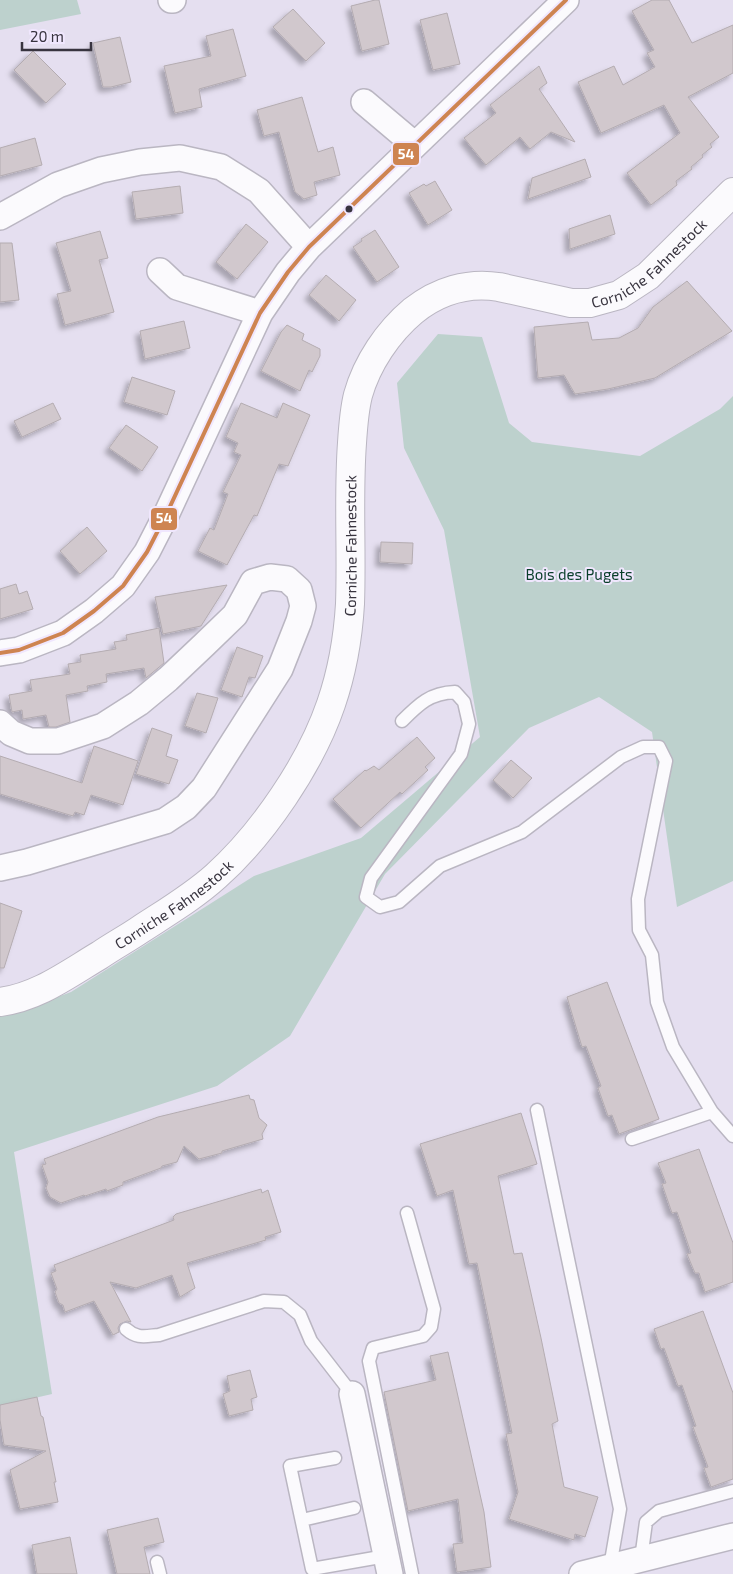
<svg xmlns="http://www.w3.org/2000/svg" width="733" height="1574" font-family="'Exo 2',sans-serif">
  <defs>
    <filter id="shadow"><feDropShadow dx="-4.5" dy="4.5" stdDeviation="2.5" flood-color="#0004"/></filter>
  </defs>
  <rect width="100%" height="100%" fill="#e5dff0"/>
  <!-- green -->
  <path fill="#bdd1cd" d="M0,0H77L81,14L0,30Z
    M438,334L482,337L509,423L532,442L640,456L720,409L733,396V881L677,907L652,732L599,697L529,728L385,874L290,1036L217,1086L14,1152L52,1394L0,1406V1014L15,1013L71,992L254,876L361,838L480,737L444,530L404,448L397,383Z"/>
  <!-- building -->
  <path fill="#d1c8cd" stroke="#b4acb1" filter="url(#shadow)" d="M375,0H379L389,44L362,51L351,6Z
    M652,0H669L692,43L733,25V73L688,97L719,137L710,144L712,147L702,155L703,157L691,167L692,169L676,181L677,185L651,205L627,173L680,133L664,105L601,133L578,82L614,66L623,85L655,67L647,53L654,50L632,11Z
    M293,9L325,43L306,61L273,27Z
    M447,13L460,64L433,70L420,20Z
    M233,29L246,76L199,89L202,107L175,113L164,66L211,56L206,36Z
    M120,37L131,82L111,87H103L93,43Z
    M33,51L66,84L46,103L14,70Z
    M539,66L547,83L539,89L575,142L551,132L530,149L520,137L486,165L464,138L496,113L490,105Z
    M302,97L318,152L333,147L340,175L314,182L317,195L304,199L295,192L279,132L264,136L257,110Z
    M35,138L42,165L0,176V148Z
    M585,159L591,177L528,199L532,178Z
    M435,181L452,210L428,225L409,193L424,184L426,186Z
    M180,186L183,213L136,219L132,192Z
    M610,215L615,234L570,249L569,229Z
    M246,224L268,242L237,279L216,262Z
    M375,230L399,267L377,282L353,247L362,241L361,239Z
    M100,231L108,258L99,260L114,312L65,325L57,294L71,291L56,243Z
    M0,243H12L19,300L0,302Z
    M326,275L356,300L339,321L309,295Z
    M687,281L732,331L655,378L608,389L575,394L564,375L538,378L534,327L588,322L592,340L619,338L638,328L653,307Z
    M184,321L190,348L145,359L140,331Z
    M287,325L304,334L302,340L320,349V356L312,372L309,370L300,391L261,371L281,332Z
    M132,377L175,391L167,415L124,402Z
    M53,403L61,419L22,437L14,421Z
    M241,403L277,418L283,403L310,415L288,466L279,464L257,516L254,515L227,565L198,551L210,528L214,530L228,494L223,492L241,455L234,452L238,443L226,437Z
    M126,425L158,447L142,471L109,448Z
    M87,527L107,551L80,574L60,551Z
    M381,542L413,543L412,564L380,562Z
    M16,584L19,594L27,591L33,609L0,619V589Z
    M227,585L201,626L163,634L155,597Z
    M159,628L164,663L146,678L144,668L106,674L107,682L87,686L88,691L66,695L70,722L56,727H49L46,715L23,719L22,710L12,712L9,695L32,691L30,680L70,674L68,664L81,662L80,655L116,649L114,642L127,640L126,635Z
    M237,647L263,656L255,678L249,677L242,697L221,690Z
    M197,693L218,698L206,733L185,726Z
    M152,728L172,735L166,756L178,760L169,784L136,774Z
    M417,737L435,758L425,767L428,770L402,794L400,792L361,828L333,799L365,770L366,771L374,766L379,770Z
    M94,746L138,761L123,805L91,795L84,815L75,812L73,816L0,794V756L82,783Z
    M511,760L532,778L513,798L493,780Z
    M0,903L22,911L4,968H0Z
    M607,982L659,1119L619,1134L612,1115L608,1116L598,1088L601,1086L586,1046L582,1047L567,997Z
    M249,1095L250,1099L254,1100L259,1118L267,1125L262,1134L263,1139L222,1151V1153L199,1159L184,1146L177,1162L162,1166L161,1168L123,1182V1185L107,1191L106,1189L85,1196L84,1195L61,1203L50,1197L46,1188L48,1182L42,1165L46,1164L44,1159L158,1117Z
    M521,1113L537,1164L498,1176L514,1254L522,1253L541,1338L558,1421L552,1424L564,1487L598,1497L585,1537L575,1534L574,1540L509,1519L518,1492L506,1434L512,1433L477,1263L469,1264L453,1190L437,1196L420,1144Z
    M699,1149L733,1243V1282L705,1292L699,1273H695L687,1254L691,1253L677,1212L672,1213L662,1184L666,1183L658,1163Z
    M261,1189L262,1193L268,1190L281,1232L265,1237L266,1240L187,1263L195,1288L180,1297L172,1275L136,1288L110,1282L131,1322L127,1321L120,1324L118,1328L119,1332L113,1335L94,1301L65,1312L63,1305L59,1303L55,1292L57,1289L51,1273L56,1271L54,1265L174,1220L173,1217L176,1214Z
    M703,1311L733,1393V1479L711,1487L704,1468L708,1467L693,1427L696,1426L682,1385L678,1386L664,1348L661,1349L654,1329Z
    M448,1352L484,1512L491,1567L457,1572L453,1544L463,1543L458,1499L408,1511L384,1392L436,1380L430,1356Z
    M250,1370L257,1397L251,1399L253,1410L229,1416L223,1394L230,1391L227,1376Z
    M37,1397L41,1416L43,1417L56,1482H54L58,1502L20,1509L10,1470L46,1451L4,1445L0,1420V1405Z
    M158,1518L164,1542L144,1547L150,1574H117L107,1530Z
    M70,1537L77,1574H37L32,1545Z"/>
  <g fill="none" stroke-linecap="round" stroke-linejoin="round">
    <!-- lane casing -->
    <g stroke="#bab6c2" stroke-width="15">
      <path id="lane" d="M402,721C419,704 430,693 455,692L464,702L469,724L461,754L371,878L366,897L380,907L399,902L440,866L522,832L621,757L643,747H659L666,761L638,899L639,930L652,955L657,1002L673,1047L712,1112L733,1136
        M537,1110L620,1509L610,1567
        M632,1139L712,1112
        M407,1213L434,1309L431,1327L423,1336L373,1348L369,1361L412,1574
        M126,1329C137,1339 145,1336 159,1335L264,1301L284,1302L300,1315L311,1341L352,1394
        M335,1458L290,1466L312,1569L386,1556
        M302,1520L354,1508
        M641,1559L646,1522L659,1511L733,1491
        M157,1562L160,1574"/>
    </g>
    <!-- street casing -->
    <g stroke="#bab6c2" stroke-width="28">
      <path id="street" d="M171,0H173
        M364,102L415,145
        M0,217L58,185L101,170L140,162L180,158L221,167L259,191L309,247
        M160,271L177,287L260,313
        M0,653L19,650L63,633L94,611L123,586L147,552L167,513L260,313L288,272L309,247L566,0
        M0,723L11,733L30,741H58L103,726L139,703L168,679L205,644L235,615L253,582L270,577L287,579L299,590L303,606L299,621L280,669L204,788L186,807L165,821L27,862L0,868
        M352,1394L390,1574
        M582,1574L733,1536"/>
    </g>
    <!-- secondary casing -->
    <g stroke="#bab6c2" stroke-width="30">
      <g id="secondary">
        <path id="s1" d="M0,1002C38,997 68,974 100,955C113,946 128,938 141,929C167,912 194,896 216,876C263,834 311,763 331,704C342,672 348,637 350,604C352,550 348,497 352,443C353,427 354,411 358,395C367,363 388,332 413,311C438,291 468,282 499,287L571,303H590L619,295L648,276L733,192"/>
      </g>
    </g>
    <!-- lane -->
    <use href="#lane" stroke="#fbfafd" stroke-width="12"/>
    <!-- street -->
    <use href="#street" stroke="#fbfafd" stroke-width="25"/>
    <!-- secondary -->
    <use href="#secondary" stroke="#fbfafd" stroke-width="28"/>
    <!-- bus-1 casing -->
    <g stroke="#f0e7fe" stroke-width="8">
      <path id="bus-1" d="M0,653L19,650L63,633L94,611L123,586L147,552L167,513L260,313L288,272L309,247L566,0"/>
    </g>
    <!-- bus-1 -->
    <use href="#bus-1" stroke="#ce8451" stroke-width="4"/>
  </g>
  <!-- markers -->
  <circle fill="#38343f" stroke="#f0e7fe" stroke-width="2" cx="349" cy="209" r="4.5"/>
  <g text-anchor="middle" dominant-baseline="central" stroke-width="4" stroke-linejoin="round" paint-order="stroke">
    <!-- street labels -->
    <g font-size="15" fill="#38343f" stroke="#f0e7fe">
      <text stroke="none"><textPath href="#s1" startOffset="1131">Corniche Fahnestock</textPath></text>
      <text stroke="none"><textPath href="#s1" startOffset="621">Corniche Fahnestock</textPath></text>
      <text stroke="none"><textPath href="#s1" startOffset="201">Corniche Fahnestock</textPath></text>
    </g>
    <!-- park labels -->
    <g font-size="15" fill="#083e29" stroke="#f0e7fe">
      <text x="579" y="574">Bois des Pugets</text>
    </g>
  </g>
  <g stroke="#f0e7fe" stroke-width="2">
    <rect x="392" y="142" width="28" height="24" rx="5" fill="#ce8451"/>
    <rect x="150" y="507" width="28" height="24" rx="5" fill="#ce8451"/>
  </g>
  <g font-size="14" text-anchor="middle" font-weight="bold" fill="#fff">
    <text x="406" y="159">54</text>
    <text x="164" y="523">54</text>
  </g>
  <!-- scale -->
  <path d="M22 42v8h69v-8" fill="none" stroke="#38343f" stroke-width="2.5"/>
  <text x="30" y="42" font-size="15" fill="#38343f" stroke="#f0e7fe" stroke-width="4" paint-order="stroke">20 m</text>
</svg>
